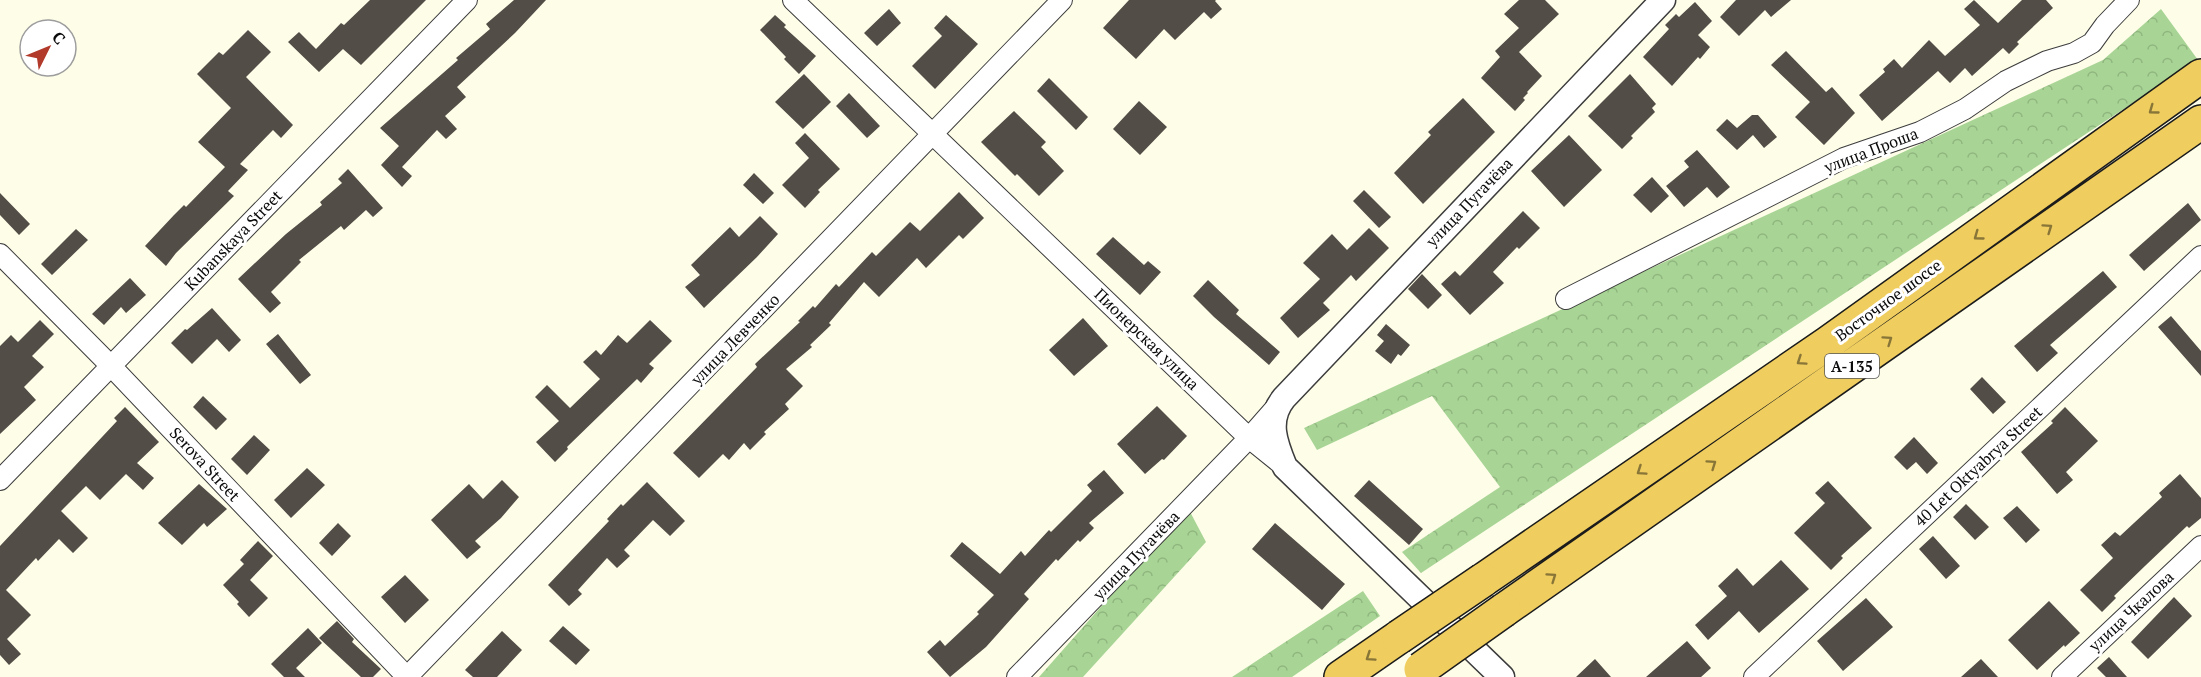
<svg xmlns="http://www.w3.org/2000/svg" width="2201" height="677" font-family="'PT Serif',serif">
  <defs>
    <pattern id="forest-crowns" width="20" height="18" patternUnits="userSpaceOnUse" patternTransform="scale(1.5)"><rect width="20" height="18" fill="#a8d595"/><path d="M2 6a3 3 0 1 1 6 0M12 15a3 3 0 1 1 6 0" fill="none" stroke="#8fb67f"/></pattern>
  </defs>
  <rect width="100%" height="100%" fill="#fefde8"/>
  <!-- forest -->
  <path fill="url(#forest-crowns)" d="M2161,9L2198,60L1421,573L1402,552L1500,487L1432,396L1317,450L1304,428L2103,60Z
    M1188,508L1206,542L1083,677H1039Z
    M1363,591L1380,616L1292,677H1232Z"/>
  <!-- building -->
  <path fill="#524d47" d="M370,0H426L361,65L343,49L319,72L288,42L299,32L316,49L341,23L344,25Z
    M514,0H546L515,33L457,87L466,97L445,116L457,129L446,139L437,130L402,167L412,176L402,187L381,165L399,146L380,128L458,60L456,58L490,29L486,24Z
    M1129,0H1216L1215,1L1222,9L1211,19L1204,12L1175,40L1164,29L1136,59L1103,28Z
    M1519,0H1545L1559,14L1519,52L1542,76L1527,92L1528,93L1523,98L1525,100L1515,111L1481,78L1500,57L1495,51L1519,28L1504,14Z
    M1736,0H1791L1771,17L1765,10L1739,36L1720,17Z
    M1974,0L1998,23L2022,0H2046L2053,8L2017,42L2019,44L2009,54L2003,48L1972,76L1965,68L1950,83L1938,71L1882,121L1859,95L1885,72L1883,69L1894,59L1902,68L1929,40L1945,56L1980,25L1964,9Z
    M1695,2L1712,21L1698,35L1710,47L1700,59L1698,57L1672,86L1643,57L1669,29L1665,25L1676,14L1679,17Z
    M889,9L901,23L877,46L864,33Z
    M775,15L786,25L784,27L816,56L799,74L784,59L786,57L760,30Z
    M946,15L978,44L935,89L912,66L942,36L934,28Z
    M248,30L271,52L246,77L293,125L281,138L273,130L240,164L248,170L228,191L234,196L176,253L166,266L145,246L174,215L184,205L186,207L225,167L198,142L231,108L197,74L219,52L223,55Z
    M1786,51L1826,92L1832,87L1855,113L1824,145L1795,117L1810,102L1771,65Z
    M804,74L831,102L803,129L775,102Z
    M1630,74L1656,104L1652,108L1655,112L1631,136L1633,138L1622,149L1588,116Z
    M1049,78L1088,117L1076,130L1037,91Z
    M849,93L880,126L867,138L836,106Z
    M1463,98L1495,132L1423,204L1394,173L1431,135L1428,132Z
    M1139,101L1167,127L1140,155L1113,129Z
    M1014,111L1046,142L1041,147L1064,171L1039,196L1017,174L1015,176L981,142Z
    M1752,115H1758L1777,137L1764,148L1753,135L1737,150L1716,130L1727,119L1737,128Z
    M805,133L840,169L818,190L820,192L805,208L782,185L809,158L795,143Z
    M1569,135L1602,170L1564,207L1531,171Z
    M1697,150L1730,187L1717,198L1707,187L1684,207L1666,186L1689,167L1684,161Z
    M348,169L383,208L373,217L366,210L344,230L341,226L299,260L301,262L271,292L281,303L270,313L238,279L286,234L322,205L320,202L342,183L338,179Z
    M754,173L774,193L763,204L743,185Z
    M1652,177L1669,196L1651,213L1633,195Z
    M1364,190L1391,217L1379,228L1353,201Z
    M959,192L984,218L963,239L959,235L926,268L917,258L879,297L864,282L829,323L831,325L810,345L812,347L786,369L803,386L785,404L789,409L764,432L766,434L750,450L744,443L729,460L723,454L699,478L673,453L757,367L755,364L800,322L798,321L813,306L815,308L836,284L839,287L872,252L876,256L910,222L920,231Z
    M0,193L30,224L19,235L0,215Z
    M2188,203L2201,220L2144,271L2129,255Z
    M1523,211L1540,228L1519,249L1517,247L1493,272L1504,283L1470,315L1441,284L1455,271L1460,276Z
    M760,216L778,234L757,257L704,308L685,287L700,275L691,265L730,227L739,237Z
    M1369,228L1389,248L1356,281L1351,275L1323,303L1330,310L1298,338L1280,318L1320,279L1303,263L1332,234L1347,250Z
    M76,229L88,240L52,275L41,264Z
    M1113,237L1144,265L1148,261L1161,272L1140,295L1096,254Z
    M2103,271L2117,287L2050,345L2058,353L2037,372L2014,346Z
    M1422,274L1442,295L1428,309L1408,289Z
    M130,278L146,295L126,313L121,307L104,325L92,314Z
    M1208,280L1239,310L1236,314L1280,352L1269,365L1214,317L1193,296Z
    M212,308L241,340L229,352L217,339L192,364L171,343L185,329L187,330Z
    M2171,316L2201,351V376L2158,327Z
    M1083,318L1108,346L1074,376L1049,350Z
    M40,320L54,334L32,356L44,367L24,387L36,400L0,434V346L11,335L18,342Z
    M650,320L672,341L649,364L654,368L641,383L637,379L567,447L568,449L555,462L536,442L559,421L535,397L547,385L570,408L600,379L583,362L596,350L601,355L618,335L627,343Z
    M1386,324L1410,345L1401,356L1398,354L1391,364L1375,351L1384,341L1377,335Z
    M278,334L311,375L300,384L266,344Z
    M1982,377L2006,402L1993,414L1970,389Z
    M203,396L227,419L216,430L193,407Z
    M1157,406L1187,436L1164,460L1162,459L1145,474L1117,444Z
    M125,407L159,442L137,463L154,478L143,490L126,474L100,500L86,486L61,511L88,538L73,553L59,539L38,561L36,558L6,590L31,615L7,639L21,654L9,665L0,655V546L117,421L114,418Z
    M2065,407L2098,441L2066,472L2073,480L2057,494L2021,452L2053,423L2051,421Z
    M254,435L270,450L247,475L231,459Z
    M1914,437L1938,463L1927,474L1916,462L1907,470L1894,457Z
    M307,468L325,485L291,518L274,500Z
    M1104,470L1124,493L1089,523L1094,528L1080,542L1078,540L1058,561L1056,559L1024,594L1029,599L986,647L950,677L927,652L940,640L945,646L979,614L977,612L994,595L950,556L962,542L1000,574L1021,551L1025,556L1049,530L1051,532L1092,491L1087,485Z
    M2180,474L2201,498V518L2189,528L2187,526L2146,565L2114,596L2116,598L2102,612L2080,590L2113,558L2101,545L2115,532L2120,536L2162,497L2159,493Z
    M502,480L519,497L501,518L475,541L481,547L467,559L431,520L469,484L483,499Z
    M1369,480L1423,529L1409,545L1354,496Z
    M1828,481L1872,528L1841,556L1843,558L1831,570L1794,533L1825,503L1815,493Z
    M647,482L685,521L670,536L653,520L624,550L630,556L617,568L607,558L578,590L582,594L569,606L548,585L609,521L607,519L621,504L623,506Z
    M199,484L227,509L207,527L204,523L182,545L158,523Z
    M1966,504L1989,527L1975,540L1953,517Z
    M2017,506L2040,530L2026,543L2003,518Z
    M338,523L351,536L332,556L319,543Z
    M1275,523L1345,584L1322,610L1252,549Z
    M1933,536L1960,566L1946,579L1919,549Z
    M258,541L273,556L250,580L268,598L249,617L237,604L239,602L223,585L244,564L240,560Z
    M1781,560L1809,589L1759,633L1739,611L1708,640L1695,625L1727,596L1718,586L1737,568L1753,586Z
    M405,575L429,600L405,623L381,597Z
    M2174,597L2192,616L2148,659L2131,642Z
    M1866,598L1893,627L1843,671L1817,641Z
    M2049,601L2080,633L2065,647L2064,645L2037,670L2008,640Z
    M337,621L354,639L352,642L381,669L373,677H361L319,638Z
    M563,626L590,650L576,665L549,641Z
    M308,628L322,643L296,668L305,677H284L271,664Z
    M502,631L522,650L497,677H473L465,670Z
    M1687,641L1711,668L1701,677H1646Z
    M2109,657L2127,677H2106L2097,668Z
    M1595,659L1611,677H1576Z
    M1981,659L1998,677H1961Z"/>
  <g fill="none" stroke-linecap="round" stroke-linejoin="round">
    <!-- minor casing -->
    <g stroke="#3d3d3d" stroke-width="22">
      <path id="minor" d="M793,0L1249,438L1285,467
        M0,254L111,366L407,677
        M1566,299L1844,158L1920,132L1965,109L2006,81L2047,61L2074,53L2092,43L2105,25L2129,0
        M0,480L467,0
        M407,677L1062,0
        M1017,677L1249,438L1278,405
        M1754,677L2201,256
        M2062,677L2201,546"/>
    </g>
    <!-- tertiary casing -->
    <g stroke="#3d3d3d" stroke-width="27">
      <path id="tertiary" d="M1502,677L1285,467C1275,443 1266,420 1284,398L1663,0"/>
    </g>
    <!-- trunk casing -->
    <g stroke="#1b1b1b" stroke-width="36">
      <path id="trunk" d="M1483,580L1828,343L2201,76
        M1504,610L2201,122
        M1341,677L1399,637"/>
    </g>
    <!-- minor -->
    <use href="#minor" stroke="#fff" stroke-width="20"/>
    <!-- tertiary -->
    <use href="#tertiary" stroke="#fff" stroke-width="24"/>
    <!-- trunk -->
    <use href="#trunk" stroke="#efcd5e" stroke-width="33"/>
    <!-- trunk-bridge casing -->
    <g stroke="#1b1b1b" stroke-width="36" stroke-linecap="butt">
      <path id="trunk-bridge" d="M1399,637L1483,580
        M1421,669L1504,610"/>
    </g>
    <!-- trunk-bridge -->
    <use href="#trunk-bridge" stroke="#efcd5e" stroke-width="33"/>
  </g>
  <!-- one-way arrows -->
  <defs><path id="oneway-chevron" d="M-2-3.5L2.5 0L-2 3.5" fill="none" stroke-width="1.6" stroke-linecap="round" stroke-linejoin="round" transform="scale(1.5)"/></defs>
  <g stroke="#887538">
    <use href="#oneway-chevron" transform="translate(2153 110) rotate(144)"/>
    <use href="#oneway-chevron" transform="translate(2048 228) rotate(-35)"/>
    <use href="#oneway-chevron" transform="translate(1978 236) rotate(144)"/>
    <use href="#oneway-chevron" transform="translate(1888 340) rotate(-35)"/>
    <use href="#oneway-chevron" transform="translate(1801 361) rotate(146)"/>
    <use href="#oneway-chevron" transform="translate(1712 464) rotate(-35)"/>
    <use href="#oneway-chevron" transform="translate(1641 471) rotate(146)"/>
    <use href="#oneway-chevron" transform="translate(1552 577) rotate(-35)"/>
    <use href="#oneway-chevron" transform="translate(1370 657) rotate(146)"/>
  </g>
  <g text-anchor="middle" dominant-baseline="central" stroke-width="6" stroke-linejoin="round" paint-order="stroke">
    <!-- shield labels -->
    <rect fill="#fff" stroke="#545454" stroke-width="1.5" x="1825" y="354" width="54" height="24" rx="4.5"/>
    <g font-size="15" font-weight="bold" fill="#0a0a0a">
      <text x="1852" y="366">А-135</text>
    </g>
    <!-- street labels -->
    <g font-size="16" fill="#0a0a0a" stroke="#fff">
      <text transform="translate(1871 150) rotate(-21)">улица Проша</text>
      <text transform="translate(1469 202) rotate(-46)">улица Пугачёва</text>
      <text transform="translate(233 240) rotate(-46)">Kubanskaya Street</text>
      <text transform="translate(1888 300) rotate(-36)">Восточное шоссе</text>
      <text transform="translate(735 339) rotate(-46)">улица Левченко</text>
      <text transform="translate(1147 339) rotate(44)">Пионерская улица</text>
      <text transform="translate(205 464) rotate(47)">Serova Street</text>
      <text transform="translate(1978 466) rotate(-43)">40 Let Oktyabrya Street</text>
      <text transform="translate(1136 555) rotate(-46)">улица Пугачёва</text>
      <text transform="translate(2131 611) rotate(-43)">улица Чкалова</text>
    </g>
  </g>
  <!-- north arrow -->
  <g transform="translate(48 48) rotate(47)"><circle r="28" fill="#ffffff" stroke="#9d9d9d" stroke-width="1.5"/>
  <path d="M0-4.5L10 22L0 15L-10 22Z" fill="#b23a2b"/>
  <text y="-9" font-size="16" font-weight="bold" text-anchor="middle" fill="#0a0a0a">С</text>
  </g>
</svg>
